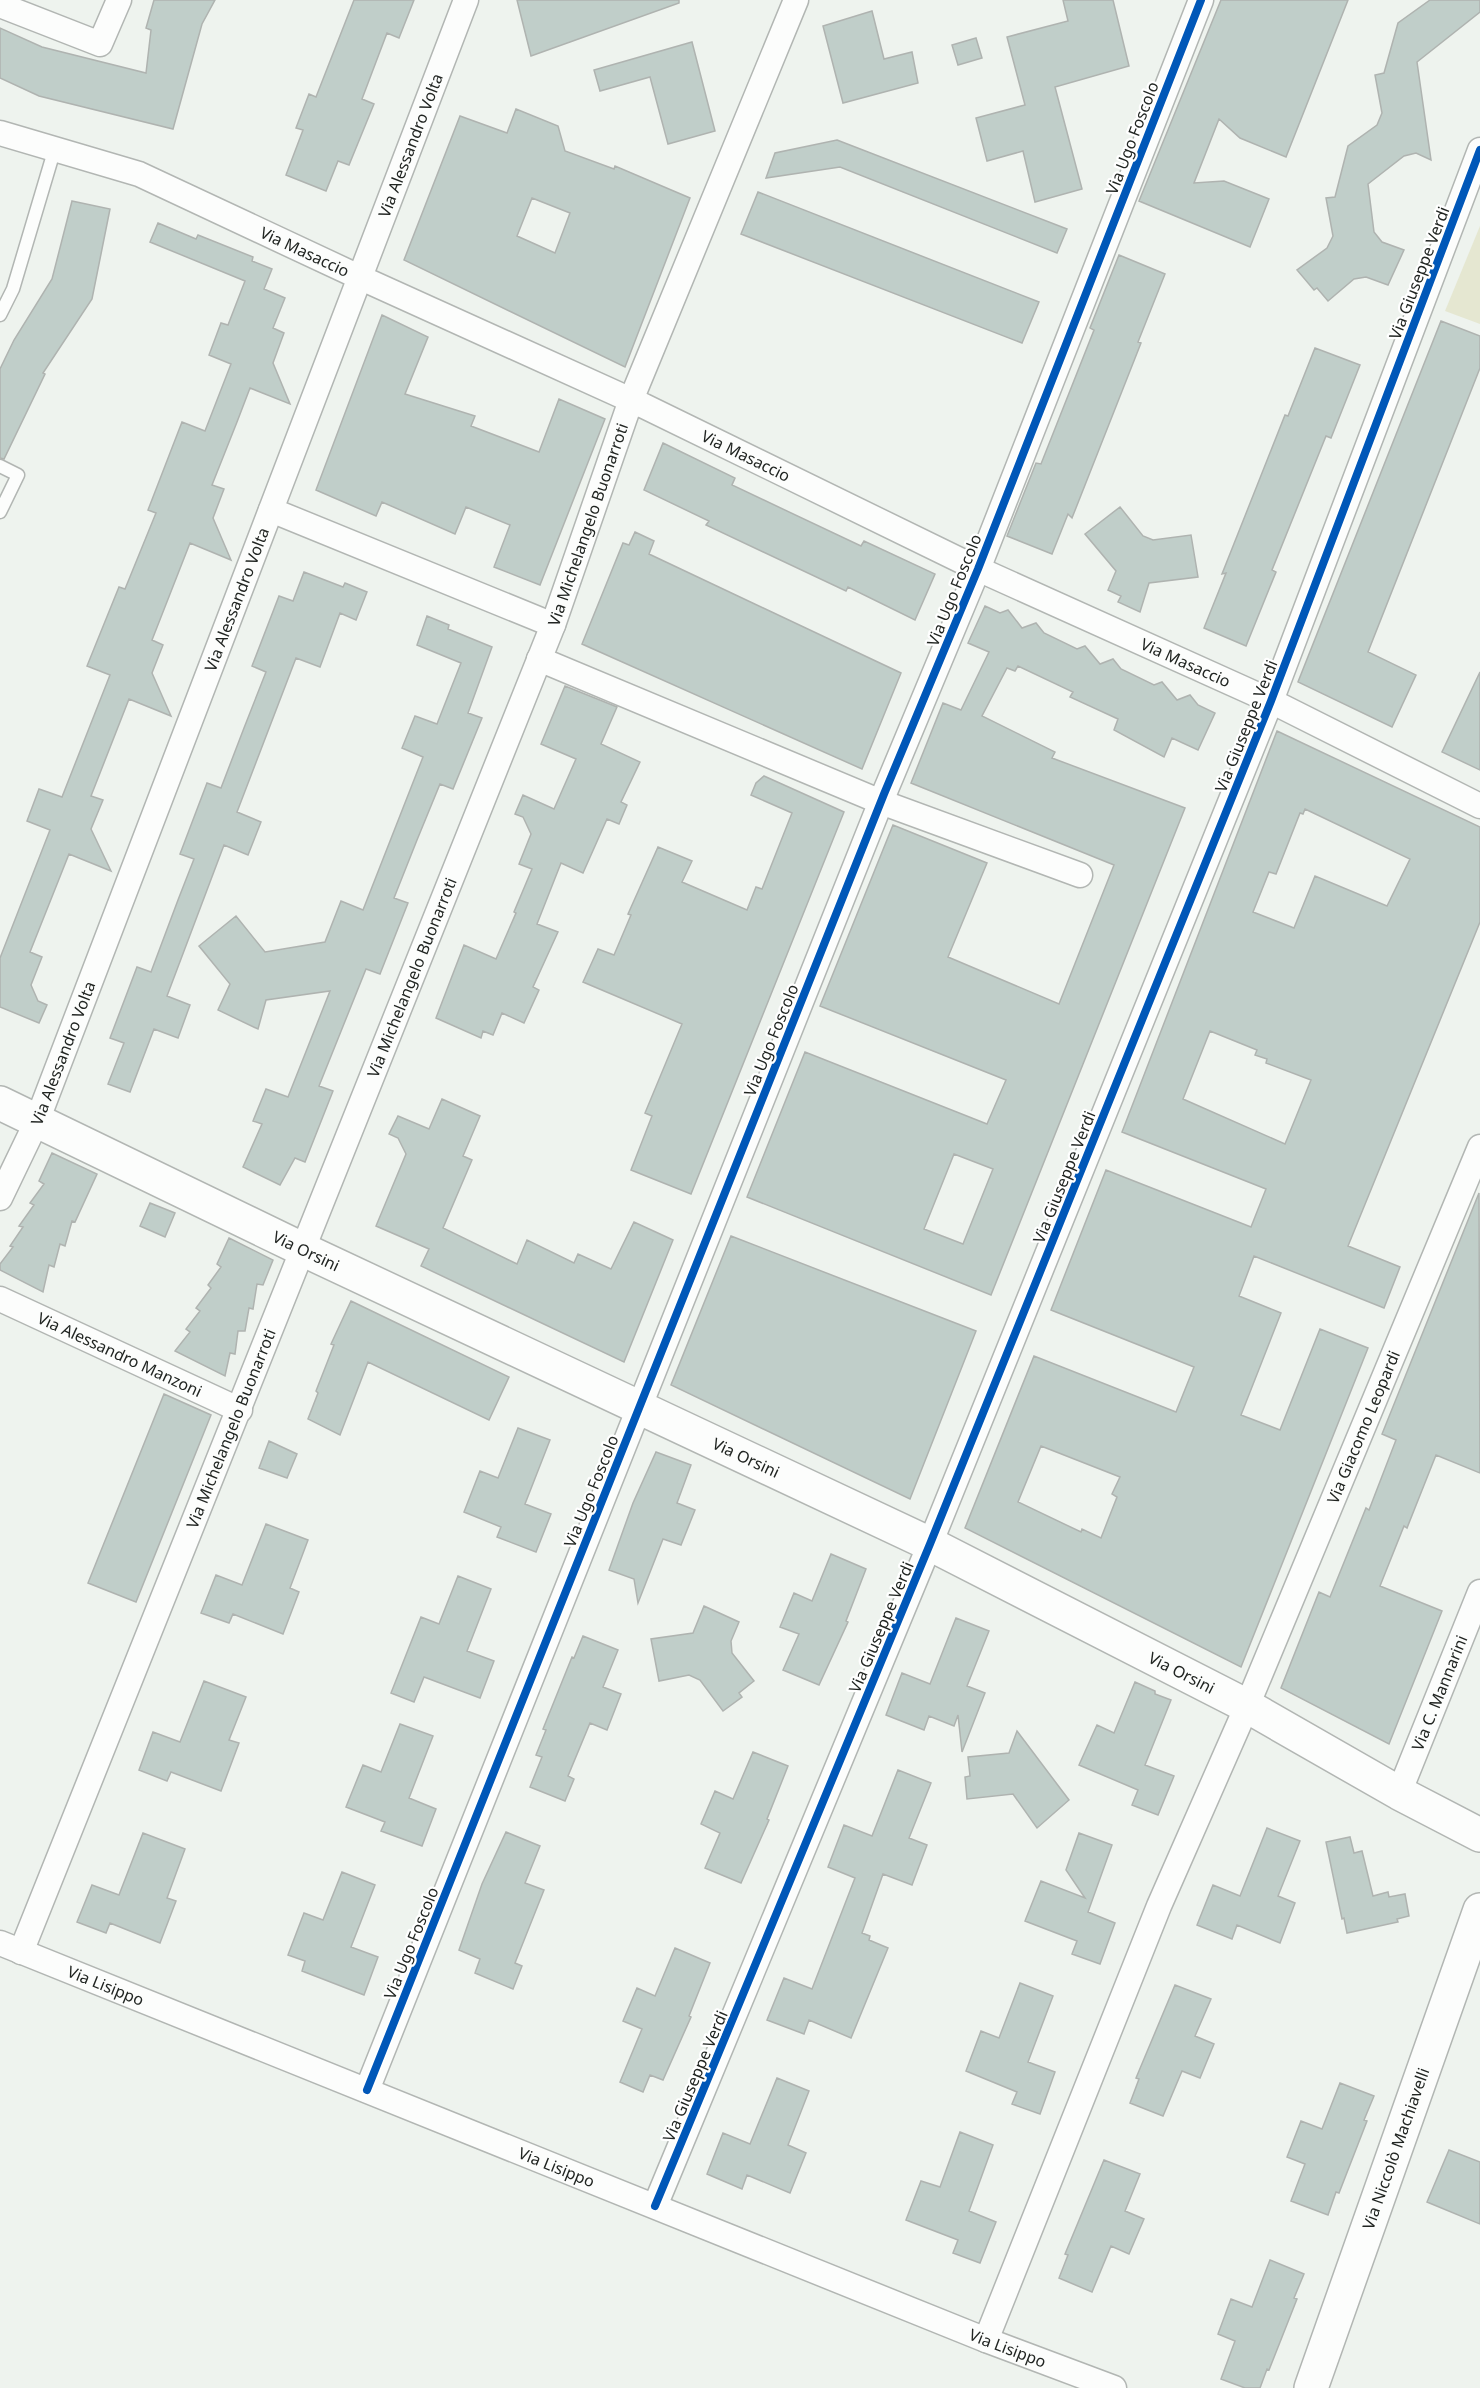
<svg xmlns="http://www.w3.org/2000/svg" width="1480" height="2388" font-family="'Noto Sans',sans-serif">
  <rect width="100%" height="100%" fill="#eef3ee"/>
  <!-- green -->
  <path fill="#e5e7d1" d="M1480,226V324L1445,311Z"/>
  <!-- building -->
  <path fill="#c0cec9" stroke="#afb3b0" stroke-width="1.5" fill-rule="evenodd" d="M154,0H215L202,24L173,129L39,96L0,78V28L42,47L146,73L151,30L146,28Z
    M354,0H414L399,38L387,33L379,54L362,99L374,104L349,165L338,161L326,191L286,175L303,130L296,128L309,94L316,97Z
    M517,0H679V3L531,56Z
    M1063,0H1113L1129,66L1055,87L1082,189L1035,202L1023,151L987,161L976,118L1025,105L1007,37L1068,21Z
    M1221,0H1348L1286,157L1240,138L1219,119L1194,183L1224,181L1269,199L1250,247L1139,201Z
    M1430,0H1480V12L1417,62L1431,160L1416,153L1404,156L1368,184L1374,232L1382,242L1404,250L1388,285L1366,277L1354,279L1328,301L1317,288L1314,290L1297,270L1327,248L1333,236L1326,198L1335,197L1348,146L1377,125L1382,113L1375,75L1384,73L1398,23Z
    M872,11L884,59L912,52L918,83L843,103L823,26Z
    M976,38L982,58L958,65L952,45Z
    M692,42L715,131L668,144L650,77L600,91L594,70Z
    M516,109L558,126L565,151L614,169L615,166L690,198L625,367L404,260L460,116L507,133ZM532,198L570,213L555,253L517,236Z
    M837,140L1067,229L1057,253L840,167L766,178L775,153Z
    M758,192L1039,302L1022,343L741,234Z
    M72,201L110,209L92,299L43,373L45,374L4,459L0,458V369L14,340L52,279Z
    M158,223L196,239L198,235L253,257L252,261L272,269L264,289L285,298L273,328L284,333L273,363L290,404L250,388L237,422L212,485L224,489L213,518L231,560L190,543L152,640L163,645L152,673L171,716L129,699L91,796L103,800L91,829L111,871L69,854L30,952L42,957L31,985L38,1001L47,1005L39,1023L0,1007V958L50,830L27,821L39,789L62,797L110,675L87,666L119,587L125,589L156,513L148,510L182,422L205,431L231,364L209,355L221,323L228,325L245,281L150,242Z
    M1119,255L1165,274L1138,342L1141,343L1072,518L1068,514L1052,554L1007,536L1036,463L1041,464L1094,330L1090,328Z
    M382,315L428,337L405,394L475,416L471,426L539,452L559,399L605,419L540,585L494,567L510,525L466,507L455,534L382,502L376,516L316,490Z
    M1441,321L1480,336V368L1368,652L1416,675L1392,727L1298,682Z
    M1315,348L1360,365L1331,438L1326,436L1272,570L1276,572L1246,646L1204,628L1226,573L1222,574L1285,415L1288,416Z
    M663,443L735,478L732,485L861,546L864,541L935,574L915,620L848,587L846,591L706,525L709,521L644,490Z
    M1120,507L1143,536L1153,540L1191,535L1198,577L1149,583L1140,612L1118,602L1121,596L1108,590L1116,571L1085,534Z
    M635,532L654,541L649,554L901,673L862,769L582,644L623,543L629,545Z
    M304,572L343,587L345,583L367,592L356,620L340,613L320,667L296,658L237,812L261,822L248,855L224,845L167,996L190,1005L178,1038L154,1029L130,1092L108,1084L124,1043L110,1038L137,967L151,972L178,900L194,859L180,854L207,783L221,788L244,728L266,672L252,666L279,596L293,601Z
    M985,606L1000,613L1008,610L1022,628L1036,623L1044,633L1077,649L1085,646L1100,664L1113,659L1121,669L1154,685L1162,682L1177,700L1190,695L1198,705L1215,713L1198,750L1172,738L1164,757L1114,730L1118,719L1070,697L1073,692L1018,666L1015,671L1007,668L982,716L1055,752L1052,758L1185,808L991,1295L747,1197L805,1052L987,1124L1006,1080L820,1006L893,825L987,863L948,957L1059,1004L1114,865L911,783L943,703L961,710L989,652L968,643ZM954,1154L993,1169L963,1244L924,1229Z
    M427,616L449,625L448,629L492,647L468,713L482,718L453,789L440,784L417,840L394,898L408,903L380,974L366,969L319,1086L333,1091L305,1162L295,1158L280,1185L243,1167L262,1124L253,1121L266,1089L288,1097L330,991L266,1000L258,1029L218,1010L230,984L199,946L236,916L265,952L325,942L341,901L363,910L423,757L402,748L415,716L437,724L461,663L417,645Z
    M1480,672V770L1442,752Z
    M565,686L617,707L601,744L640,762L621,802L627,805L619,824L607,819L583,873L561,863L537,924L558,932L533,987L539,990L524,1023L502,1013L493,1035L483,1031L481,1038L436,1018L464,945L496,959L516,913L514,912L532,869L519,864L531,834L523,817L515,814L523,795L554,809L576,759L541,744Z
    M1277,731L1480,827V922L1348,1246L1400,1267L1384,1308L1254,1256L1239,1296L1281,1313L1241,1415L1280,1430L1320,1329L1368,1348L1241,1667L965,1528L1034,1356L1176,1412L1194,1367L1051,1310L1106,1170L1251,1227L1266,1189L1122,1132ZM1305,809L1410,859L1387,906L1315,876L1294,928L1253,912L1269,872L1276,874L1300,813L1303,814ZM1210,1031L1257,1050L1255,1055L1267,1059L1266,1063L1311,1080L1285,1144L1183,1099ZM1041,1446L1120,1477L1112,1494L1117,1497L1101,1538L1082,1529L1081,1532L1018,1502Z
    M764,776L844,812L691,1194L631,1170L652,1116L645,1113L682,1024L583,982L598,949L614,955L631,915L628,914L658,847L692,861L682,882L747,910L756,887L762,889L792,813L751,795L756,783Z
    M442,1099L480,1116L463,1156L472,1160L443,1228L517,1264L527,1240L574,1263L578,1254L611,1269L634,1222L673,1240L624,1362L421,1266L429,1249L376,1226L406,1154L398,1138L389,1134L398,1116L429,1129Z
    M52,1153L97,1174L75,1222L72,1221L65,1246L60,1244L54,1267L49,1265L43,1292L0,1270V1264L13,1247L10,1246L23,1227L19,1226L34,1205L30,1203L44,1184L39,1181Z
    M1479,1193L1480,1473L1436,1455L1407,1528L1404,1526L1380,1586L1442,1611L1389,1744L1281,1688L1319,1592L1330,1597L1366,1508L1369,1510L1396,1440L1382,1434Z
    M150,1203L175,1213L165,1237L140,1226Z
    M731,1236L976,1331L910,1499L671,1385Z
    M229,1238L273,1260L263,1285L257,1284L253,1309L249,1308L245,1331H238L235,1354L230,1353L225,1376L175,1351L190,1332L186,1329L200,1311L196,1308L211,1288L208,1285L221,1267L217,1264Z
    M351,1301L509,1377L489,1420L368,1362L340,1435L308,1419L318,1393L316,1391L334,1345L331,1344Z
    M164,1394L211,1415L136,1602L88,1583Z
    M518,1428L550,1440L525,1504L551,1514L536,1552L497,1537L501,1527L464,1512L480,1471L498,1478Z
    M269,1441L297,1454L287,1478L259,1468Z
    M656,1452L691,1465L677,1503L695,1510L681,1545L663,1539L638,1603L634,1579L609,1570L633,1503Z
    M266,1524L308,1540L290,1588L299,1592L283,1634L233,1614L229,1623L201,1613L216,1575L242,1585Z
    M831,1554L866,1569L846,1621L848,1622L819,1685L783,1670L799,1634L780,1627L794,1593L812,1601Z
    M458,1576L491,1589L467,1651L494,1661L480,1698L424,1677L414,1702L391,1693L421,1617L439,1624Z
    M704,1606L739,1622L731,1641L732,1653L754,1681L739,1693L742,1697L723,1711L700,1680L689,1675L659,1681L651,1639L693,1633Z
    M956,1618L989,1631L967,1686L985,1693L962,1752L958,1715L954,1726L929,1716L924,1730L886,1715L902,1673L930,1684Z
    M583,1636L618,1650L603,1687L621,1694L607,1730L590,1723L568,1776L574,1779L565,1801L530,1787L542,1757L536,1755L546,1730L543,1729L572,1657L574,1658Z
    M204,1681L246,1697L229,1740L239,1743L221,1791L171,1772L167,1781L139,1770L153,1732L180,1742Z
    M1135,1682L1155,1691V1694L1171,1700L1145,1765L1174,1776L1158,1815L1132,1805L1138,1790L1079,1765L1097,1725L1114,1733Z
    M400,1724L433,1736L409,1798L436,1809L422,1846L381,1831L385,1822L346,1807L363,1765L381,1772Z
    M1017,1731L1069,1800L1037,1828L1013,1794L967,1799L965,1777L970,1776L968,1757L1009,1753Z
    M753,1752L788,1766L767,1819L769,1820L741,1883L705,1868L720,1833L701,1824L715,1791L733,1799Z
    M898,1770L931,1783L909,1838L927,1845L912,1885L883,1874L862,1933L870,1936L869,1940L888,1948L851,2038L809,2020L804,2034L767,2020L784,1978L812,1989L855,1878L828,1867L844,1825L872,1836Z
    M1267,1828L1300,1841L1278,1896L1295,1903L1280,1943L1237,1925L1232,1939L1197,1925L1213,1885L1240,1896Z
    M506,1832L540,1846L525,1883L544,1890L515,1963L522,1966L513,1989L475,1973L480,1959L459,1950L482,1884Z
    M143,1833L185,1849L167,1898L176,1901L160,1943L110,1923L106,1933L77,1922L92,1885L119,1895Z
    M1079,1833L1112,1845L1088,1912L1115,1923L1100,1964L1072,1954L1077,1941L1025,1921L1041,1881L1085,1898L1066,1870Z
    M1350,1837L1354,1853L1362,1851L1373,1896L1388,1892L1389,1897L1405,1894L1409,1916L1397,1919L1398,1922L1347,1933L1344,1918L1342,1919L1326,1842Z
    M342,1872L375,1885L351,1947L378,1957L364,1995L302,1971L305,1961L288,1955L304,1913L323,1920Z
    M675,1948L710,1963L689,2016L691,2017L663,2080L650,2075L643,2092L620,2082L642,2029L623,2021L637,1988L655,1996Z
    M1020,1983L1053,1996L1028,2062L1055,2072L1040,2114L1012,2104L1017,2092L966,2071L981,2031L999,2038Z
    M1175,1985L1211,1999L1195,2036L1214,2044L1200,2078L1182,2071L1163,2116L1130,2103L1139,2079L1136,2078Z
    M777,2078L809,2091L788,2145L806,2153L790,2193L747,2175L742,2189L707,2174L723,2133L750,2144Z
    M1340,2083L1374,2096L1364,2120L1367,2121L1339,2193L1336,2192L1328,2215L1291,2201L1305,2164L1287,2157L1301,2121L1322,2129Z
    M960,2132L993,2145L969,2211L996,2222L980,2263L953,2253L958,2240L906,2220L921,2181L940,2187Z
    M1449,2150L1480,2162V2224L1427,2202Z
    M1104,2160L1140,2174L1125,2211L1144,2219L1129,2254L1111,2246L1092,2292L1059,2278L1068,2255L1065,2254Z
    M1270,2260L1304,2274L1294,2298L1297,2299L1269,2370L1267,2369L1260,2388H1245L1221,2379L1235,2341L1218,2334L1231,2299L1252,2307Z"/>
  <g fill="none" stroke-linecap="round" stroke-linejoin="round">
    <!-- lane casing -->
    <g stroke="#b2b6b3" stroke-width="15">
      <path id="lane" d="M0,315L13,289L55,148
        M0,466L18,475L0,512"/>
    </g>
    <!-- street casing -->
    <g stroke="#b2b6b3" stroke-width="27">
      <g id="street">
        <path d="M0,5L100,44L119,0"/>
        <path id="s1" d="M0,133L139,174L359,277L644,406L978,569L1271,701L1480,806"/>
        <path d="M271,510L553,625"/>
        <path d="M539,659L881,802L1080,875"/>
        <path id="s2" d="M0,1198L37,1121L466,0"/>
        <path id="s3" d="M0,1299L240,1410"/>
        <path id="s4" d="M1399,1793L1480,1592"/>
        <path id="s5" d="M0,1943L986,2340L1114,2388"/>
        <path id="s6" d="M21,1952L553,625L631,400L796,0"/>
        <path d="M367,2090L884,794L978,569L1201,0"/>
        <path d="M655,2206L930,1544L1271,701L1480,150"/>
        <path id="s7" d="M986,2340L1159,1906L1247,1706L1480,1147"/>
      </g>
    </g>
    <!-- secondary casing -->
    <g stroke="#b2b6b3" stroke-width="36">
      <g id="secondary">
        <path id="s8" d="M0,1103L304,1250L930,1544L1247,1706L1399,1793L1480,1835"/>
        <path id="s9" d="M1311,2388L1480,1910"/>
      </g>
    </g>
    <!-- lane -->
    <use href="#lane" stroke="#fcfdfc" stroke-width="12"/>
    <!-- street -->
    <use href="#street" stroke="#fcfdfc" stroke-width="24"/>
    <!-- secondary -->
    <use href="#secondary" stroke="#fcfdfc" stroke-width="33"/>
    <!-- cycleway casing -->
    <g stroke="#fff" stroke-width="11">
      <path id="cycleway" d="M367,2090L884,794L978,569L1201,0
        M655,2206L930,1544L1271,701L1480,150"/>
    </g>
    <!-- cycleway -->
    <use href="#cycleway" stroke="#0057b8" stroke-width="8"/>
  </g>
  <g text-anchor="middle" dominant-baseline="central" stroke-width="4.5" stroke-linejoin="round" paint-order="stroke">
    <!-- street labels -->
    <g font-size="16" fill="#212522" stroke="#fff">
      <text transform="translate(1132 138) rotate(-69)">Via Ugo Foscolo</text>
      <text stroke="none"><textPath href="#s2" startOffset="1130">Via Alessandro Volta</textPath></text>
      <text stroke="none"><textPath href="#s1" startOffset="328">Via Masaccio</textPath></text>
      <text transform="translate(1419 273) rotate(-69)">Via Giuseppe Verdi</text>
      <text stroke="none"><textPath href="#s1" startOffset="814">Via Masaccio</textPath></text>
      <text stroke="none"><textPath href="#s6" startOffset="1536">Via Michelangelo Buonarroti</textPath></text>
      <text transform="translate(954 590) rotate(-68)">Via Ugo Foscolo</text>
      <text stroke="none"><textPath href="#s2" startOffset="644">Via Alessandro Volta</textPath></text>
      <text stroke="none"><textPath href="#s1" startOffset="1300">Via Masaccio</textPath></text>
      <text transform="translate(1246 726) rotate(-68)">Via Giuseppe Verdi</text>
      <text stroke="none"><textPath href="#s6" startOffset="1050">Via Michelangelo Buonarroti</textPath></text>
      <text transform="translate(771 1040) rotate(-68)">Via Ugo Foscolo</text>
      <text stroke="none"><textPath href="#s2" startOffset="158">Via Alessandro Volta</textPath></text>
      <text transform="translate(1064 1177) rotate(-68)">Via Giuseppe Verdi</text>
      <text stroke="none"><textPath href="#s8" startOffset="340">Via Orsini</textPath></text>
      <text stroke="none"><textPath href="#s3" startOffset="132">Via Alessandro Manzoni</textPath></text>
      <text stroke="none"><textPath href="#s7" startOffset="988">Via Giacomo Leopardi</textPath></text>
      <text stroke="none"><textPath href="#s6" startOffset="564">Via Michelangelo Buonarroti</textPath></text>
      <text stroke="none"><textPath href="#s8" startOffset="826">Via Orsini</textPath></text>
      <text transform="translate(591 1491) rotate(-68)">Via Ugo Foscolo</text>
      <text transform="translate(881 1627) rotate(-67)">Via Giuseppe Verdi</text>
      <text stroke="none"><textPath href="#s8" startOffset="1312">Via Orsini</textPath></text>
      <text stroke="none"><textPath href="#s4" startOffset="108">Via C. Mannarini</textPath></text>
      <text transform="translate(411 1943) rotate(-68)">Via Ugo Foscolo</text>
      <text stroke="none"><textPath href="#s5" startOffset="114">Via Lisippo</textPath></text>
      <text transform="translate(695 2076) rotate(-67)">Via Giuseppe Verdi</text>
      <text stroke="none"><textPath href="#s9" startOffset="254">Via Niccolò Machiavelli</textPath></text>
      <text stroke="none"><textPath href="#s5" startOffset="600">Via Lisippo</textPath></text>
      <text stroke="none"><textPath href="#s5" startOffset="1086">Via Lisippo</textPath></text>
    </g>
  </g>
</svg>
